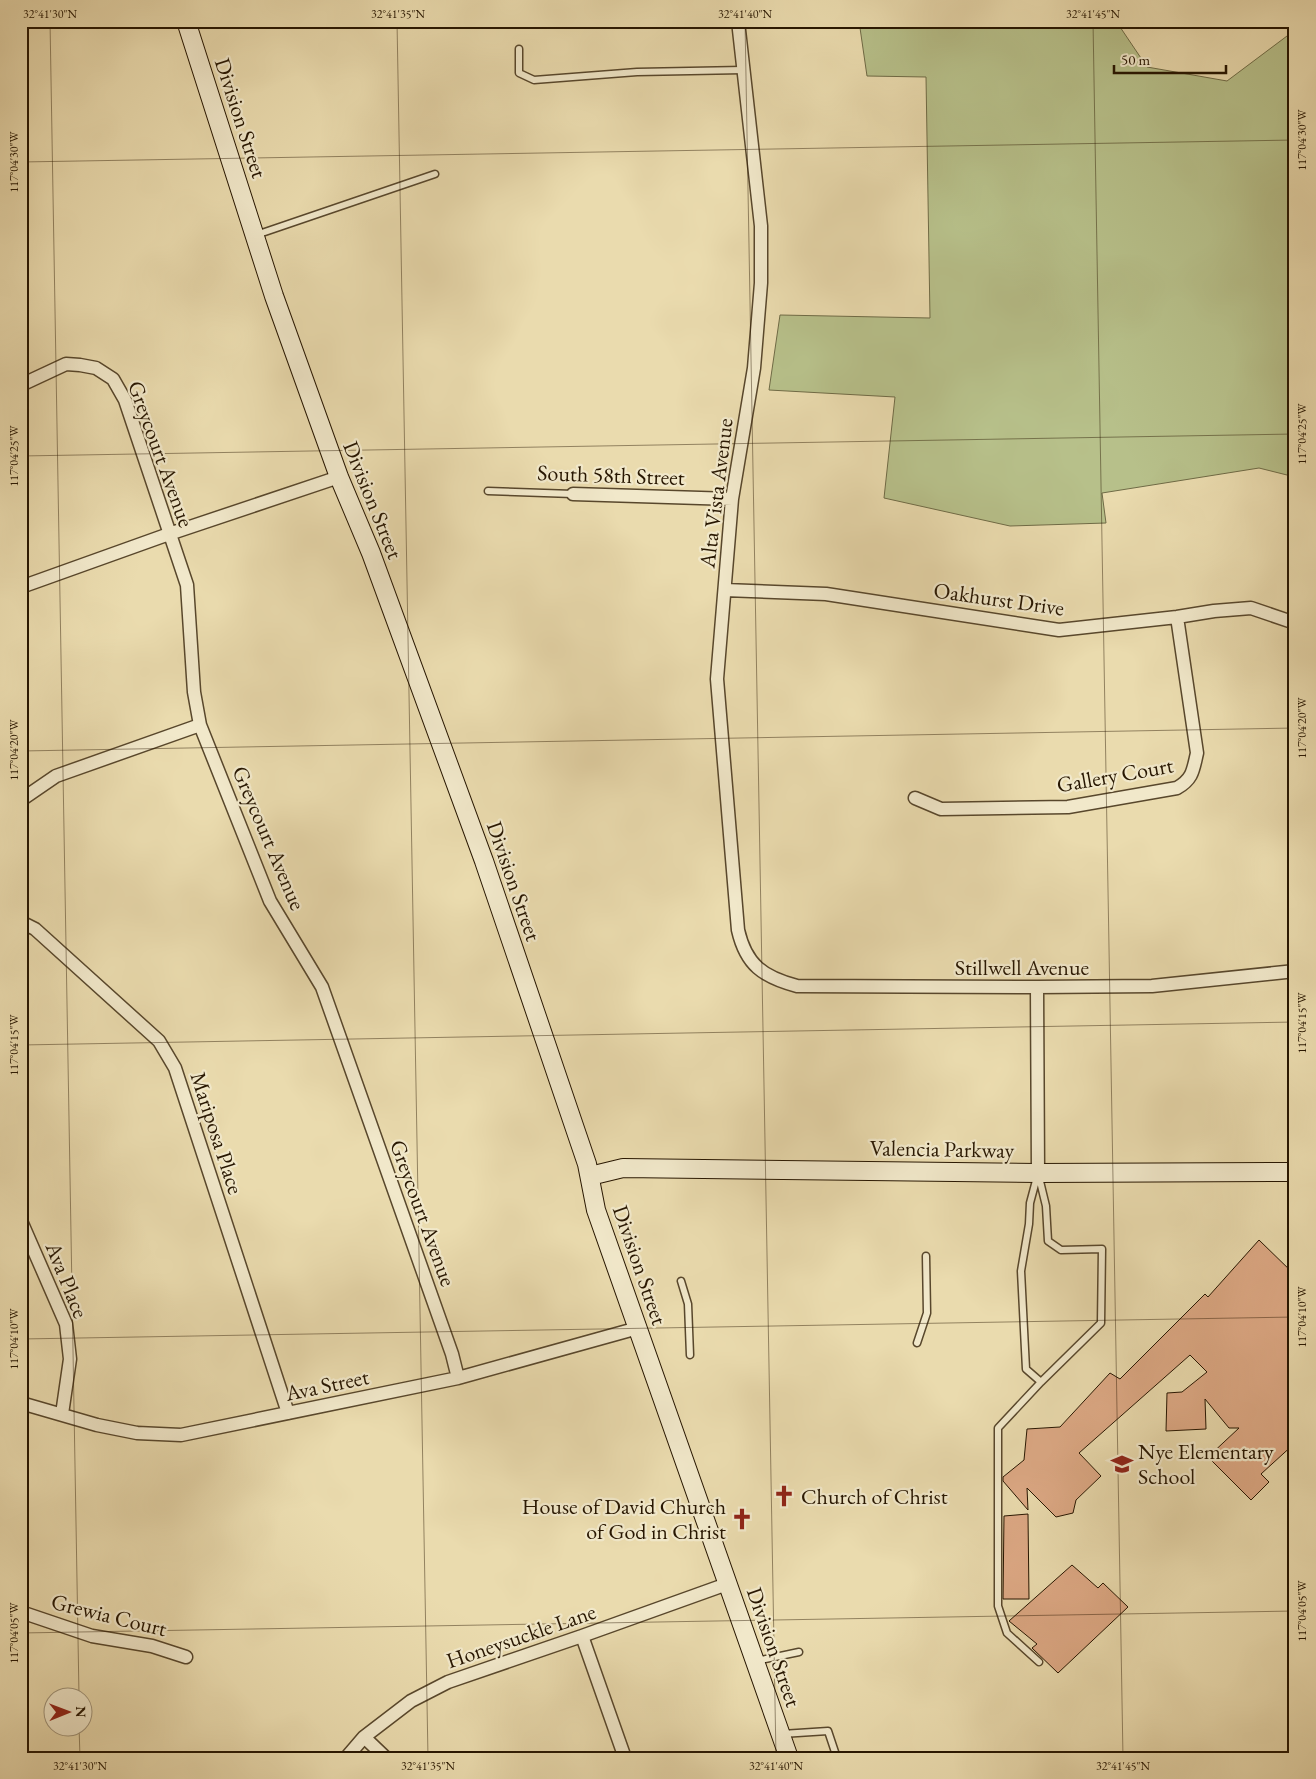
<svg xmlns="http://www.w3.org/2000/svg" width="1316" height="1779" font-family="'EB Garamond',serif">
  <rect width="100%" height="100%" fill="#eadbae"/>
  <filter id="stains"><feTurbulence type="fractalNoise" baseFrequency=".004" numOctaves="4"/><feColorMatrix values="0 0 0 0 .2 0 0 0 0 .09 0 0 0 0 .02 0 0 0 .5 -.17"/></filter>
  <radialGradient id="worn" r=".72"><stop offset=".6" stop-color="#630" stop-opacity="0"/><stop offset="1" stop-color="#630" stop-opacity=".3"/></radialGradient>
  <!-- green -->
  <path fill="#b7c08a" stroke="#6f6b46" d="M859,21H1116L1147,67L1227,81L1295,30V477L1259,468L1102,493L1106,523L1010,526L884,498L895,397L769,390L780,315L930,318L926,77L867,76Z"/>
  <!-- building -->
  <path fill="#dda985" stroke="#271601" d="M1259,1240L1295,1275V1443L1261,1474L1269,1482L1251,1500L1208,1457L1239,1428H1229L1205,1399L1206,1429L1166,1431L1167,1393L1182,1392L1207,1372L1190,1355L1079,1453L1101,1476L1076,1500L1073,1513L1056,1517L1027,1488L1028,1510L1003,1481V1477L1024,1460L1027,1429L1060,1427L1110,1373L1120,1379L1205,1294L1208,1297Z
    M1028,1514L1029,1599H1003L1004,1516Z
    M1072,1565L1098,1588L1103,1583L1128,1607L1058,1673L1032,1648L1037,1644L1009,1621Z"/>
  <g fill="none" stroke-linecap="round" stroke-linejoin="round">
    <!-- service casing -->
    <g stroke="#58472c" stroke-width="9">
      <path id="service" d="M519,49V73L534,80L637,72L743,70
        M256,235L435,174
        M488,491L573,494
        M1038,1173L1046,1206L1048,1241L1061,1250L1102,1249L1101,1323L1041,1382L1026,1369L1021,1271L1029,1224L1030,1203Z
        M681,1281L688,1304L690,1355
        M917,1343L927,1313L926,1256
        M756,1661L799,1652
        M1039,1662L1007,1633L998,1606V1428L1041,1382
        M782,1734L828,1731L837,1758"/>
    </g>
    <!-- minor casing -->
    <g stroke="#58472c" stroke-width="15">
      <path id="minor" d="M738,21L761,226V283L754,368L732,499L717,679L738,930C746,965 763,977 797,986L1037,987L1152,986L1295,971
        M21,385L66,364L80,365L96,368L113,379L125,400L187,585L194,692L200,725L270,901L322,987L452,1354L458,1378
        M573,494L732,499
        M21,587L169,534L339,477
        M725,590L826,594L1059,630L1177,617L1214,611L1251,608L1295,623
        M915,798L941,809L1068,807L1177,788C1193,779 1193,770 1197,753L1177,617
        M21,800L56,776L200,725
        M21,922L35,929L159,1041L175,1068L288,1413
        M1037,987L1038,1173
        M21,1221L66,1324L70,1359L62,1414
        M21,1403L97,1425L137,1433L181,1435L458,1378L638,1328
        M21,1612L92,1636L152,1646L186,1657
        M582,1636L625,1758
        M364,1737L386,1758
        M346,1758L364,1737L411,1701L448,1682L582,1636L727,1584"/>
    </g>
    <!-- secondary casing -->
    <g stroke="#271601" stroke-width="20">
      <path id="secondary" d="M186,21L274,296L339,477L371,553L484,861L587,1164L596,1210L789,1758
        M590,1176L623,1168L1038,1173L1295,1172"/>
    </g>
    <!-- service -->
    <use href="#service" stroke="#f1e8ca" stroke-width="6"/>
    <!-- minor -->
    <use href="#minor" stroke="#f1e8ca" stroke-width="12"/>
    <!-- secondary -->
    <use href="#secondary" stroke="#f1e8ca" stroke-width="18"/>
  </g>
  <!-- ticks -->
  <path fill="none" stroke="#271601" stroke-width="1" stroke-opacity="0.45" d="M50,21L79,1696M397,21L428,1758M745,21L776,1758M1093,21L1123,1758M21,162L1295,140M21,456L1295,434M21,751L1295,728M21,1045L1295,1022M21,1339L1295,1317M21,1633L1295,1611M79,1726L80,1758"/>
  <!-- icons -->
  <defs>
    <g id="school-bare" transform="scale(1.725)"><path d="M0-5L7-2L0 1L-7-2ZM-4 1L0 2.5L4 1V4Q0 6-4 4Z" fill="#8f2418" stroke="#f1e8ca" stroke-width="2.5" paint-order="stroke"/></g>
    <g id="church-bare" transform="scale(1.725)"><path d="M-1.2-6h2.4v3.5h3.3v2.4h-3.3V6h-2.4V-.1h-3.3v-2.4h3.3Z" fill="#8f2418" stroke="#f1e8ca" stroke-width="2.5" paint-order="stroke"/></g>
  </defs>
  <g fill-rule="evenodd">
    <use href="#school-bare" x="1122" y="1464"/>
    <use href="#church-bare" x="784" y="1496"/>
    <use href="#church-bare" x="742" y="1519"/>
  </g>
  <g text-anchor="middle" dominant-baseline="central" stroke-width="4.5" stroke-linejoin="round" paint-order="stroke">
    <!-- street labels -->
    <g font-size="22" fill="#271601" stroke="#f1e8ca">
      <text transform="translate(241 118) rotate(72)">Division Street</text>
      <text transform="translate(161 454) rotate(70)">Greycourt Avenue</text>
      <text transform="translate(611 475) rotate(2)">South 58th Street</text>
      <text transform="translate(716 493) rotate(-83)">Alta Vista Avenue</text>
      <text transform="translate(373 500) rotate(68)">Division Street</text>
      <text transform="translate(999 599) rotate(8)">Oakhurst Drive</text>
      <text transform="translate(1115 775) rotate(-10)">Gallery Court</text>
      <text transform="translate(269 838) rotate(67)">Greycourt Avenue</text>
      <text transform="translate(514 881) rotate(71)">Division Street</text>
      <text x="1022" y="967">Stillwell Avenue</text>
      <text transform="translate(217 1133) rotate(72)">Mariposa Place</text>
      <text transform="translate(942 1149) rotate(1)">Valencia Parkway</text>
      <text transform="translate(423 1213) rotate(70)">Greycourt Avenue</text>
      <text transform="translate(640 1265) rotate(71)">Division Street</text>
      <text transform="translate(67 1280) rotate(68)">Ava Place</text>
      <text transform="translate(327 1385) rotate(-12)">Ava Street</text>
      <text transform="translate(109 1615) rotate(14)">Grewia Court</text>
      <text transform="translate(521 1636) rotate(-19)">Honeysuckle Lane</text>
      <text transform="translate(774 1647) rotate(71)">Division Street</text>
    </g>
    <!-- poi labels -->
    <g font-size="22" fill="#271601" stroke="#f1e8ca" text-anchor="start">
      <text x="1138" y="1451">Nye Elementary<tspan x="1138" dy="25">School</tspan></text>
      <text x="801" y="1496">Church of Christ</text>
      <text x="726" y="1506" text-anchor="end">House of David Church<tspan x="726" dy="25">of God in Christ</tspan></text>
    </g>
  </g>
  <!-- margin -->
  <rect width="1316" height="1779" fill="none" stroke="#eadbae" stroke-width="55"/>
  <!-- north arrow -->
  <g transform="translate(68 1712) rotate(89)"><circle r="24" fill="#f1e8ca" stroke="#a0947a"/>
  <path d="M0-4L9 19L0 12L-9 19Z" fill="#8f2418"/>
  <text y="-8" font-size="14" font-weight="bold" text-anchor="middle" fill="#271601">N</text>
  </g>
  <!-- scale -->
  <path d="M1114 65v8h112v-8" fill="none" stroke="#271601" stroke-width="2.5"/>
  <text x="1121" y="65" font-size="15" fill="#271601" stroke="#f1e8ca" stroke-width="4" paint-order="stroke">50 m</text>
  <rect x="28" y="28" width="1260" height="1724" fill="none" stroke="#271601" stroke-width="2"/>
  <g font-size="12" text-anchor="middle" fill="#271601">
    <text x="50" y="18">32°41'30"N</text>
    <text x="398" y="18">32°41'35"N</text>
    <text x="745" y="18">32°41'40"N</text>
    <text x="1093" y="18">32°41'45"N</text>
    <text transform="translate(1302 140) rotate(-90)" y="4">117°04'30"W</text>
    <text transform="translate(14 162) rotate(-90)" y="4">117°04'30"W</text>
    <text transform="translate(1302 434) rotate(-90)" y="4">117°04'25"W</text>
    <text transform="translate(14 456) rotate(-90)" y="4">117°04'25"W</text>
    <text transform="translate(1302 728) rotate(-90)" y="4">117°04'20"W</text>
    <text transform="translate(14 750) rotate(-90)" y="4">117°04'20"W</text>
    <text transform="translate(1302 1023) rotate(-90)" y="4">117°04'15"W</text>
    <text transform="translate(14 1045) rotate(-90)" y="4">117°04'15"W</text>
    <text transform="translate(1302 1317) rotate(-90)" y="4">117°04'10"W</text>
    <text transform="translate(14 1339) rotate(-90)" y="4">117°04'10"W</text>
    <text transform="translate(1302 1611) rotate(-90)" y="4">117°04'05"W</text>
    <text transform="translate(14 1633) rotate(-90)" y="4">117°04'05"W</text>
    <text x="80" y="1770">32°41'30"N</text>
    <text x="428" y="1770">32°41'35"N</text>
    <text x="776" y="1770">32°41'40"N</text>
    <text x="1123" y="1770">32°41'45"N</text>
  </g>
  <rect width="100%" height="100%" filter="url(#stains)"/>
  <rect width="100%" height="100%" fill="url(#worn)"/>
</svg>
